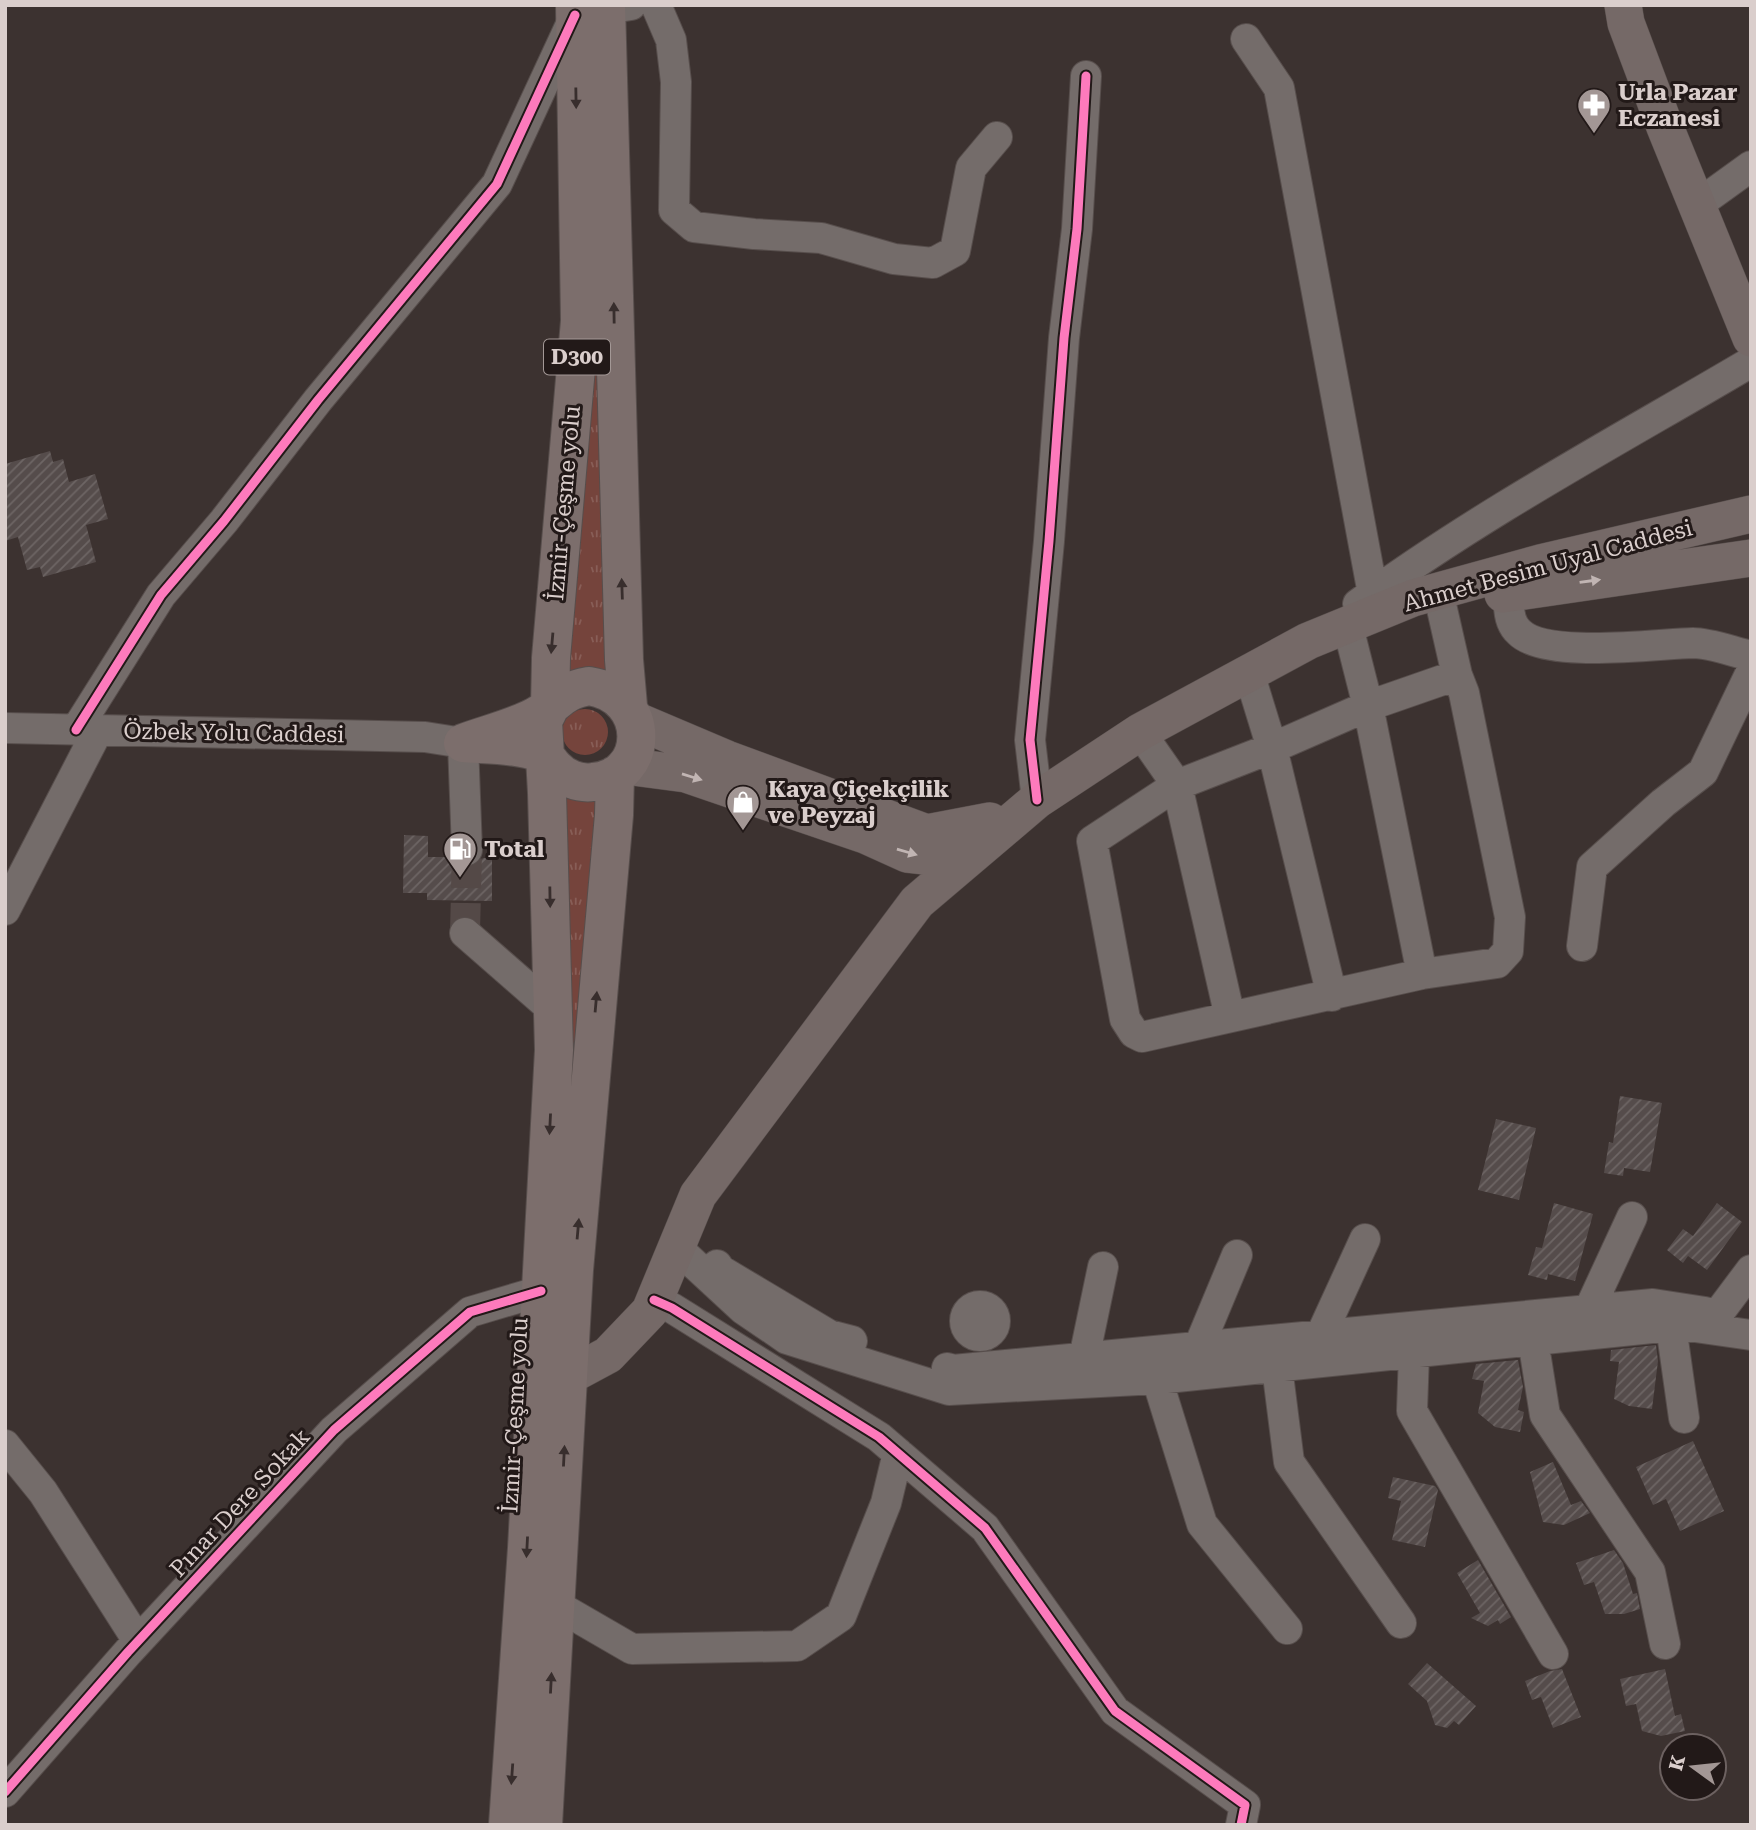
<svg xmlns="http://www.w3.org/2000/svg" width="1756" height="1830" font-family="'Roboto Serif',serif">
  <defs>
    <pattern id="grass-tufts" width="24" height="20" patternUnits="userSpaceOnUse" patternTransform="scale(1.75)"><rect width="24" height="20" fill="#75443c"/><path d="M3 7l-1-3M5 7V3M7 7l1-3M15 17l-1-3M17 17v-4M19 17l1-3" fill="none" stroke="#885e57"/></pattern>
    <pattern id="building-hatch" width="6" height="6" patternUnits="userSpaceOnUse" patternTransform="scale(1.75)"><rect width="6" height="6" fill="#554c4b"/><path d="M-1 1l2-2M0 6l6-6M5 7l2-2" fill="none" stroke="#6d6564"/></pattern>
  </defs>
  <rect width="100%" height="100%" fill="#3c3230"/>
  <!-- grass -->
  <path fill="url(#grass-tufts)" d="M593,125L610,678L565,677L594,385Z
    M562 732a23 23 0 1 1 46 0a23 23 0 1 1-46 0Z
    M563,788L603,789L577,1102L566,1103Z"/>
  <!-- building -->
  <path fill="url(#building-hatch)" d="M50,451L53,462L63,459L69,482L95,474L108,519L86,525L96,562L43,577L40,567L27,570L18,537L5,541V464Z
    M404,835L428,836V857H451L459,866L468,867L477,864L483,858H492V901L427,900V893H403Z
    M1620,1096L1662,1103L1650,1172L1624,1168L1623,1176L1604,1173L1609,1142L1613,1143Z
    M1496,1119L1536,1128L1519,1200L1478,1190Z
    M1554,1203L1593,1214L1575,1281L1548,1274L1547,1280L1528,1275L1536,1247L1542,1248Z
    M1717,1203L1742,1222L1707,1270L1688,1256L1683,1263L1667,1250L1683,1229L1693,1236Z
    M1656,1345L1658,1361L1652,1409L1629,1406L1614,1399L1619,1362L1610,1361L1611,1350Z
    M1518,1360L1523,1387L1518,1410L1524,1412L1520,1432L1495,1427L1478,1413L1484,1381L1472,1379L1476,1364Z
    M1693,1441L1724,1511L1680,1531L1666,1499L1653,1505L1636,1467Z
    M1553,1462L1571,1505L1581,1501L1590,1513L1564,1525L1543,1522L1530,1472Z
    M1393,1477L1435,1486L1438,1490L1425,1547L1392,1540L1401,1501L1388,1498Z
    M1614,1550L1623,1563L1633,1594L1637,1593L1640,1609L1624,1614H1605L1594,1582L1584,1585L1576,1563Z
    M1478,1560L1511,1617L1500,1624L1498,1620L1488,1626L1471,1618L1480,1613L1457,1573Z
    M1427,1663L1476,1706L1459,1725L1454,1721L1447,1728L1435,1725L1427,1701L1408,1684Z
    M1562,1669L1581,1717L1553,1728L1541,1697L1532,1700L1525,1681L1550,1671Z
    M1665,1669L1675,1716L1681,1714L1685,1731L1661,1736L1642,1731L1636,1704L1626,1706L1620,1679Z"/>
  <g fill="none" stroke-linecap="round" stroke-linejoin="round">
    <!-- minor-tunnel -->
    <path stroke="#544947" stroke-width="30" stroke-dasharray="30 15" stroke-linecap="butt" d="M465,933L467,850"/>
    <!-- minor casing -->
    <g stroke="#574e4c" stroke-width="32">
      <path id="minor" d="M656,5L671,40L676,82L674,210L694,227L754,234L821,238L894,259L933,263L955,251L971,168L997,137
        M606,9L631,5
        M1246,39L1279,88L1373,594
        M1697,205L1751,166
        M1510,592C1508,606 1508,622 1519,632C1545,659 1655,644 1693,643C1711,643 1733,652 1751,656
        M1358,604C1482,513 1619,440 1751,362
        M1442,609L1457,675
        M1349,631L1368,706L1422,974
        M1249,673L1272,748L1332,996
        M1457,675L1464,693L1510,917L1508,951L1497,963L1422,974L1142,1037L1134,1033L1125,1019L1092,841L1177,785L1272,748L1368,706Z
        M5,728L425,737L463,743L467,850
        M76,730L161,595L224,521L318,400L497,184L573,20
        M1140,732L1177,785L1230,1017
        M1037,800L1030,740L1049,541L1064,338L1077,229L1086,76
        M5,910L98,730
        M465,933L552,1009
        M1582,946L1592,867L1663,803L1703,772L1751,672
        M677,1248L743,1309L787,1339L949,1390L1157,1379L1681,1325L1751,1335
        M717,1265L720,1270L829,1335L852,1341
        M654,1300L672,1308L879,1437L985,1528L1115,1711L1245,1805L1241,1825
        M965 1321a15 15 0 1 1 30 0a15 15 0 1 1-30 0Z
        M1589,1310L1632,1217
        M1718,1314L1751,1270
        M1671,1326L1684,1418
        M1321,1335L1365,1239
        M1423,1337L1414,1353L1412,1411L1553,1654
        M1533,1340L1545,1415L1650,1572L1665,1644
        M1084,1358L1103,1267
        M1192,1363L1237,1255
        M1277,1367L1289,1462L1401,1623
        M947,1368L953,1370L1653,1304L1705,1312
        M1157,1379L1202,1524L1287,1629
        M5,1445L43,1492L138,1641
        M556,1605L632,1649L797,1646L841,1616L886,1503L898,1453
        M5,1792L128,1652L334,1430L470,1312L541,1291"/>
    </g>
    <!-- major casing -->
    <g stroke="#574e4c" stroke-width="38">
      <path id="major" d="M1623,5L1626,23L1665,127L1751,338
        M1503,594L1751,558
        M635,720L727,759L927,833L990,821
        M625,766L686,774L865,835L907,854L943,858L976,843
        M569,1376L608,1355L650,1311L698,1195L917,902L1037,800L1140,732L1308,641L1413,598L1540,563L1751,514"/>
    </g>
    <!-- highway casing -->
    <g stroke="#574e4c" stroke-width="40">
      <path id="highway" d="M606,5L624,660L628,706
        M589,686C653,696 650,778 593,782C579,784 564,778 554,767C551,764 547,757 543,755C524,744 485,745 463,743C487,734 514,728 536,716C559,703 560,691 589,686Z
        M508,1825L527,1548L554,1050L547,793L543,721L550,707L551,658L580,321L575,5
        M543,1825L574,1270L614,815L615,775"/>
    </g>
    <!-- minor -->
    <use href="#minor" stroke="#746c6a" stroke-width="30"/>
    <!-- major -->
    <use href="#major" stroke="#756967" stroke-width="37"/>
    <!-- highway -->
    <use href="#highway" stroke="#7c6e6c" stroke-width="38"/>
    <!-- cycleway casing -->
    <g stroke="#221918" stroke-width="13">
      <path id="cycleway" d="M76,730L161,595L224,521L318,400L497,184L575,15
        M1037,800L1030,740L1049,541L1064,338L1077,229L1086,76
        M654,1300L672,1308L879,1437L985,1528L1115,1711L1245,1805L1241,1825
        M5,1792L128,1652L334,1430L470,1312L541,1291"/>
    </g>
    <!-- cycleway -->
    <use href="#cycleway" stroke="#fd7abc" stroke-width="9"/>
  </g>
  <!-- one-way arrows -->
  <defs><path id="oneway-solid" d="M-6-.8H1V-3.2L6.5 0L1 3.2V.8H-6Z" transform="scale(1.75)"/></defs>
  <g fill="#382e2d">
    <use href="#oneway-solid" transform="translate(576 98) rotate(89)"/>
    <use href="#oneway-solid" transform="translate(614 313) rotate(-91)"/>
    <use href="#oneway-solid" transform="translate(622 589) rotate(-92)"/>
    <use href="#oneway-solid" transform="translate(552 643) rotate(95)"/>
    <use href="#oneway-solid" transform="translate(550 897) rotate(89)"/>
    <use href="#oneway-solid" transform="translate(596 1002) rotate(-85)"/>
    <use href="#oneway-solid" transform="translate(550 1124) rotate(93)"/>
    <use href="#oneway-solid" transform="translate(578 1229) rotate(-85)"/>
    <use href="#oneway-solid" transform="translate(564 1456) rotate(-87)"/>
    <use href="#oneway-solid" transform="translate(527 1547) rotate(93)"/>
    <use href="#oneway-solid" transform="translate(551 1683) rotate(-87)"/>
    <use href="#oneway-solid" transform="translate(512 1774) rotate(94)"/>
  </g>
  <g fill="#c1b5b3">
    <use href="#oneway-solid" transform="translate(1590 581) rotate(-8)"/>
    <use href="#oneway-solid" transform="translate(692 777) rotate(17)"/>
    <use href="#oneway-solid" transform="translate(907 852) rotate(16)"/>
  </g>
  <!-- icons -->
  <defs>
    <g id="pharmacy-pin" transform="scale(1.75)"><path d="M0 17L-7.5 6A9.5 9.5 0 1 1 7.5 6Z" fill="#a39795" stroke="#221918"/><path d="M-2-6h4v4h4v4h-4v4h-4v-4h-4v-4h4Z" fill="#fff"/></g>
    <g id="shop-pin" transform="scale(1.75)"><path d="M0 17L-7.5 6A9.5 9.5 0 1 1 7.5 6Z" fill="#a39795" stroke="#221918"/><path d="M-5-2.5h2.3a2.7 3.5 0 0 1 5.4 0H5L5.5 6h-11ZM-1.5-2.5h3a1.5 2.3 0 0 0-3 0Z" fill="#fff"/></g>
    <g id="fuel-pin" transform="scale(1.75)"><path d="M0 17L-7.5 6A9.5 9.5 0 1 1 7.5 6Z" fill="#a39795" stroke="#221918"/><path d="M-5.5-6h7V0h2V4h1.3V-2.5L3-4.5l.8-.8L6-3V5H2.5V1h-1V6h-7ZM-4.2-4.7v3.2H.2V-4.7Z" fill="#fff"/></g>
  </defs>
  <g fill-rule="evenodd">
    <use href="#pharmacy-pin" x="1594" y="105"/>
    <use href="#shop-pin" x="743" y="802"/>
    <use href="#fuel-pin" x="460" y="849"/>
  </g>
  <g text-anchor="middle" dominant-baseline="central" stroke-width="6" stroke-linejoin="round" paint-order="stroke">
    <!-- shield labels -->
    <rect fill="#221918" stroke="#a39896" stroke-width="2" x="544" y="339.5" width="66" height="35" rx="5"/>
    <g font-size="21" font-weight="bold" fill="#dacecc">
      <text x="577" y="357">D300</text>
    </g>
    <!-- poi labels -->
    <g font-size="23" font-weight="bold" fill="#dacecc" stroke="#221918" text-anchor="start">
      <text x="1618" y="92">Urla Pazar<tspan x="1618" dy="26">Eczanesi</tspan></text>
      <text x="768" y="789">Kaya Çiçekçilik<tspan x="768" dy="26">ve Peyzaj</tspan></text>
      <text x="484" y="849">Total</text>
    </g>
    <!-- street labels -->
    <g font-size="23" fill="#dacecc" stroke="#221918">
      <text transform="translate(564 503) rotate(-85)">İzmir-Çeşme yolu</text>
      <text transform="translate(1548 566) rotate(-15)">Ahmet Besim Uyal Caddesi</text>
      <text transform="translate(234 733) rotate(1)">Özbek Yolu Caddesi</text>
      <text transform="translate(515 1415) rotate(-87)">İzmir-Çeşme yolu</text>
      <text transform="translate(240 1503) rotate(-47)">Pınar Dere Sokak</text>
    </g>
  </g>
  <!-- border -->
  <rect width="1756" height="1830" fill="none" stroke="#dacecc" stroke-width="14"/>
  <!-- north arrow -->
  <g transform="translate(1693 1767) rotate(285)"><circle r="33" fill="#221918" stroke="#6c6160" stroke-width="2"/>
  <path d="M0-5L12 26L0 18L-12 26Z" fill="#a39795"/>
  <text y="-10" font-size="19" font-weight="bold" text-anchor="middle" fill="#dacecc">K</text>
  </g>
</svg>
